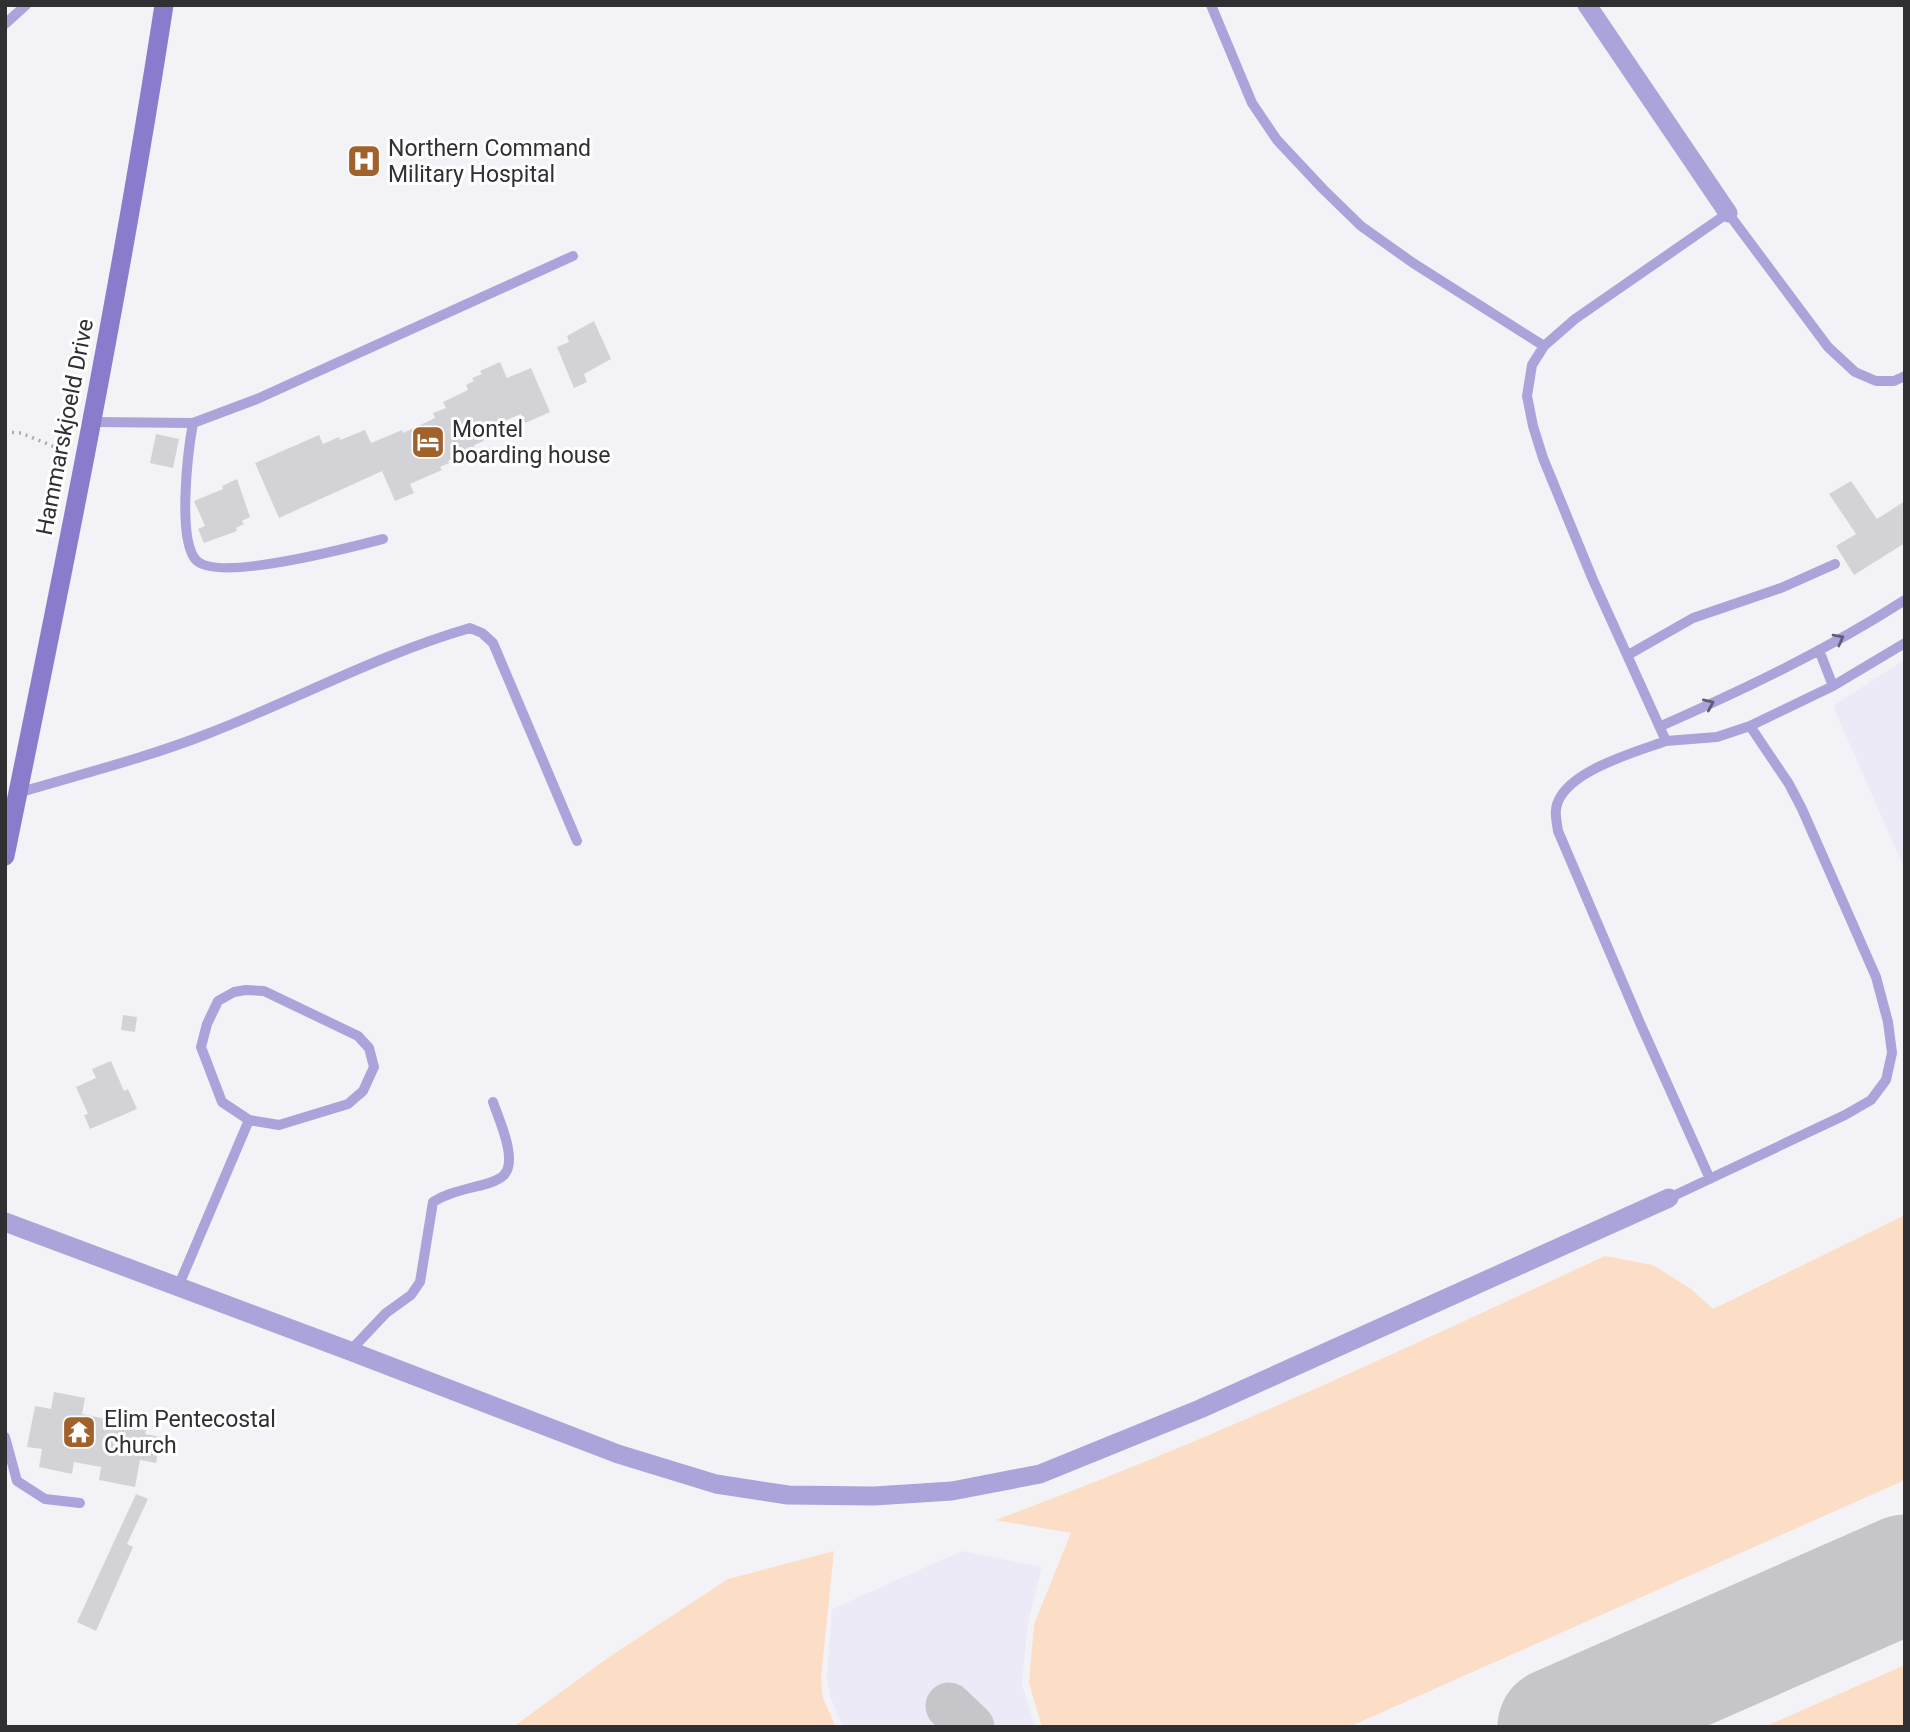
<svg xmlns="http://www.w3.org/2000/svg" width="1910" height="1732" font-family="Roboto,sans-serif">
  <rect width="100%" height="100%" fill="#f3f3f7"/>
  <!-- built -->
  <path fill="#ebeaf6" d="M1905,659V870L1833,706Z
    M962,1551L1042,1567L1028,1623L1022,1684L1035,1727H843L830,1696L827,1678L832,1609Z"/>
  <!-- green -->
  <path fill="#fcdec7" d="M1905,1215V1480L1349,1727H1043L1041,1724L1029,1683L1034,1624L1071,1533L995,1520C1203,1444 1404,1349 1605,1256L1653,1265L1691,1289L1713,1309Z
    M834,1551L821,1678L823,1698L836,1727H513L609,1657L728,1579Z
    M1905,1665V1727H1764Z"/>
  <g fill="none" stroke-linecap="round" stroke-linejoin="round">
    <!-- taxiway -->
    <path stroke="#c6c6ca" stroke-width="47" d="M949,1706L971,1727"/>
    <!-- runway -->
    <path stroke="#c6c6ca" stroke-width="119" d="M1557,1727L1905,1574"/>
  </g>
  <!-- building -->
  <path fill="#d3d3d7" d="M594,321L611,359L584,374L587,382L574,388L557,347L569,342L567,336Z
    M500,362L507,378L531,368L550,412L525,423L521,414L496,424L498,428L490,432L491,434L483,438L484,441L474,445L475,449L448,461L449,463L440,467L442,470L410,484L414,493L395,501L382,471L279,518L255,463L319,435L323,444L339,437L340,440L365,430L371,443L402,430L403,433L435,418L433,413L446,408L443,402L468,390L466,385L474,381L472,378L482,374L480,371Z
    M156,434L179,439L173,468L150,463Z
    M237,479L250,517L242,521L244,524L236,528L237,531L204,543L198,529L205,526L194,501L223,489L222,486Z
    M1851,481L1877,519L1905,501V543L1854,575L1836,546L1856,534L1829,494Z
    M123,1015L137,1017L135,1032L121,1030Z
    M111,1061L124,1091L128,1089L137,1109L90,1129L84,1115L88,1114L76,1087L96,1078L92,1069Z
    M54,1392L85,1398L82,1414L147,1427L145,1434L161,1437L156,1463L140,1460L135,1487L99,1480L101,1467L74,1462L72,1474L39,1467L42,1449L27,1447L35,1406L51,1409Z
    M136,1494L148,1499L127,1544L133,1547L96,1631L77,1622Z"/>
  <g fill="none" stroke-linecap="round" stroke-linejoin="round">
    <!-- path -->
    <path stroke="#acacaf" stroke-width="3.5" stroke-dasharray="2 5" stroke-linecap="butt" d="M5,432L21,433L67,452"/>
    <!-- service -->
    <path stroke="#aba4db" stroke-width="10" d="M1211,5L1252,103L1277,140L1323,189L1361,226L1413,263L1544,346
      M5,24L26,5
      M93,422L193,423L257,399L573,256
      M193,423C188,450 177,539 196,560C217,583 352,547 383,539
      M1819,650L1833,686
      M1628,655L1693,618L1781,588L1835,564
      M1661,726C1745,689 1827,650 1905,600
      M1750,726L1833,686L1905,643
      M1666,741L1717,737L1750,726L1789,784L1802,809L1876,977L1888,1022L1892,1053L1886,1080L1871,1100L1845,1115L1669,1198
      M18,793C81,774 146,758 207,734C295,700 380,654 470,628L482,633L493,643L577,841
      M246,990L264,991L358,1036L369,1048L374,1067L363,1091L348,1104L279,1125L249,1120L222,1102L201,1047L207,1024L218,1001L234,992Z
      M1710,1179L1640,1023L1558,831C1557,824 1555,815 1556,809C1561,772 1636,752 1666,741L1593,580L1543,458L1533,426L1527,396L1532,365L1544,346L1575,319L1728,213L1828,347L1855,372L1876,381H1894L1905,376
      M178,1287L249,1120
      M350,1351L386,1313L411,1295L420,1282L433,1202C446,1194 459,1191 474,1187C483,1185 497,1182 504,1175C518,1160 499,1120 493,1102
      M5,1437L17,1481L45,1499L80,1503"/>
    <!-- minor -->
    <path stroke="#aba4db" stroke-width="19" d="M1587,5L1728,213
      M5,1222L350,1351L618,1454L716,1484L788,1495L874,1496L952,1491L1040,1474L1200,1409L1669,1198"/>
    <!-- secondary -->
    <path stroke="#8a7bcd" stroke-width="19" d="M5,856C63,573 120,291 164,5"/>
  </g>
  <!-- one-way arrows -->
  <defs><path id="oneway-chevron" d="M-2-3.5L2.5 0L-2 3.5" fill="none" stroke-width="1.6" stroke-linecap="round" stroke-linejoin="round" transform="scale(1.75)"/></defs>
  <g stroke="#615e76">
    <use href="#oneway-chevron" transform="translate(1839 639) rotate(-28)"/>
    <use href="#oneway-chevron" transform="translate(1709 704) rotate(-24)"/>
  </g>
  <!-- icons -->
  <defs>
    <g id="hospital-square" transform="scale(1.75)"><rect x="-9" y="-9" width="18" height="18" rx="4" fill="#a1612a" stroke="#fff"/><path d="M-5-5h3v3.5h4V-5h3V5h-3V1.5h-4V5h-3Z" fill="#fff"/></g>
    <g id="hotel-square" transform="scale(1.75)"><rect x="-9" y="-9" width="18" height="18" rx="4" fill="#a1612a" stroke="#fff"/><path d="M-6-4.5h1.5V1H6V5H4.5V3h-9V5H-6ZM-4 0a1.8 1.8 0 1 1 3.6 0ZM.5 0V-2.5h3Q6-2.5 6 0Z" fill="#fff"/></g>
    <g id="temple-square" transform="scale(1.75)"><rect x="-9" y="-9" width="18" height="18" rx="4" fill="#a1612a" stroke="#fff"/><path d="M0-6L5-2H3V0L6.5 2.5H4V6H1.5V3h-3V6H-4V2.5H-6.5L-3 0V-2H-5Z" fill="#fff"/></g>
  </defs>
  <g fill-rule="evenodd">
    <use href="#hospital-square" x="364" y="161"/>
    <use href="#hotel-square" x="428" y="442"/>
    <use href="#temple-square" x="79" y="1432"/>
  </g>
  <g text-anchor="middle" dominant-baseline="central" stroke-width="6" stroke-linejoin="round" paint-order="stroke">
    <!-- poi labels -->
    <g font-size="23" fill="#303032" stroke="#fff" text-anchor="start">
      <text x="388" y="148">Northern Command<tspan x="388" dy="26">Military Hospital</tspan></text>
      <text x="452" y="429">Montel<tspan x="452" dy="26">boarding house</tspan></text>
      <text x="104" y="1419">Elim Pentecostal<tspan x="104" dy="26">Church</tspan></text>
    </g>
    <!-- street labels -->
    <g font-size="23" fill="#303032" stroke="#fff">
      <text transform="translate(65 427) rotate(-79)">Hammarskjoeld Drive</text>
    </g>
  </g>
  <!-- border -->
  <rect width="1910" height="1732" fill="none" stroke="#303032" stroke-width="14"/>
</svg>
